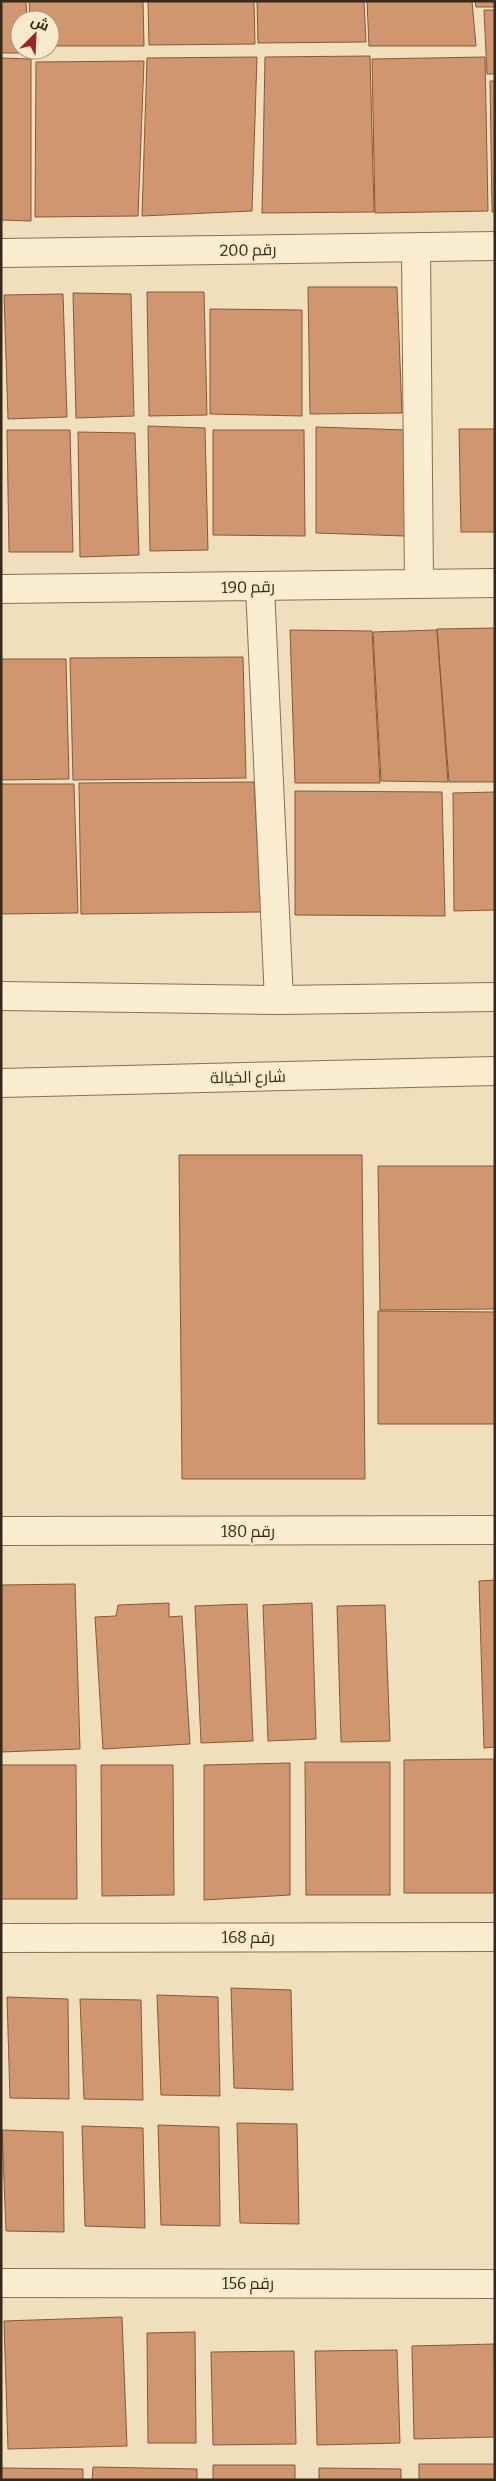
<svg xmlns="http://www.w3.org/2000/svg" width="496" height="2481" font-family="Bitter,Cairo,serif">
  <rect width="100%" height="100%" fill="#f0dfbc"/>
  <!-- building -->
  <path fill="#d09670" stroke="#88573a" d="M1,1H26L27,20H20V50H28V53H1Z
    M29,1H143L144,46H50V20H30Z
    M148,1H254L255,44L149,45Z
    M257,1H364L366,42L258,43Z
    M367,1H472L476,46H369Z
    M475,1H495V7H476Z
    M484,10H495V74H487Z
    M370,56L374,212L262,213L265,57Z
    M257,57L252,211L142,216L147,58Z
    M485,57L488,211L375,213L372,59Z
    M1,58L31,59V221L1,220Z
    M144,61L138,216L35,217L36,62Z
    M490,81H495V212H492Z
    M308,287H397L402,413L310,414Z
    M147,292H204L207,415L149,416Z
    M73,293L131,294L134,416L76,418Z
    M63,294L67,417L8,419L4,295Z
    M210,309L302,310V416L210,414Z
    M148,426L205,428L208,550L150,551Z
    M316,427L407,430L405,536L316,533Z
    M459,429H495V532H461Z
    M7,430H70L73,552H9Z
    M213,430H304L305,536L213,535Z
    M78,432L135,433L139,555L80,557Z
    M495,628V782H449L437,629Z
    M290,630L372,631L380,783H295Z
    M437,630L448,782L381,781L373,632Z
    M243,657L246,778L73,780L70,658Z
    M1,659H66L69,779L1,780Z
    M254,782L261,912L81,914L79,783Z
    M1,784H74L78,913L1,914Z
    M295,791L442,792L445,916L295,915Z
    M495,792V910L454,911L453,793Z
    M179,1155H362L365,1479H182Z
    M378,1166H495V1309L380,1310Z
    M378,1311L495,1312V1424H378Z
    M495,1580V1747L484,1748L479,1581Z
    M75,1584L80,1749L1,1752V1585Z
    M169,1603V1617L182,1616L190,1744L103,1749L95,1617L116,1616L118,1605Z
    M312,1603L316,1739L268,1741L263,1605Z
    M247,1604L253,1741L201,1743L195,1606Z
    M385,1605L390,1741L341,1742L337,1606Z
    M494,1759V1893H404V1760Z
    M305,1762H390V1895H306Z
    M290,1763V1895L204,1900V1765Z
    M1,1765H76L77,1899H1Z
    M101,1765H173L174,1895L102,1896Z
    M231,1988L291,1990L293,2090L234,2088Z
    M157,1995L218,1997L220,2096L161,2095Z
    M7,1997L68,1999L69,2099L10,2098Z
    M80,1999L141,2000L143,2100L84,2099Z
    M237,2123L297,2124L299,2224L240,2223Z
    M158,2125L219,2127L220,2226L161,2225Z
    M82,2126L143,2128L145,2228L85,2226Z
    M2,2130L63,2132L64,2232L6,2231Z
    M122,2317L127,2446L8,2449L4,2321Z
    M195,2332L196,2443H148L147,2333Z
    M494,2344L495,2437L414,2439L412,2346Z
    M397,2350L400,2443L317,2445L315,2351Z
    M294,2351L296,2444L213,2445L211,2352Z
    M419,2464H495V2480H419Z
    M213,2465H295V2480H213Z
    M93,2467L197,2469V2480H92Z
    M1,2468L83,2469V2480H1Z
    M319,2468L401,2469V2480H319Z"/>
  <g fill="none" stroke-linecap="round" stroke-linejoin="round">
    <!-- minor casing -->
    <g stroke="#886f55" stroke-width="30">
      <path id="minor" d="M416,249L419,584
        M1,253L495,246
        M260,587L279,1000
        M1,589L495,583
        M1,996L279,1000L495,997
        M1,1083L495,1071
        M1,1531L495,1530
        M1,1938L495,1937
        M1,2283L495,2284"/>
    </g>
    <!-- minor -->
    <use href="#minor" stroke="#faedd0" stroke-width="28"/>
  </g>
  <g text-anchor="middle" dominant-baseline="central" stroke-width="5" stroke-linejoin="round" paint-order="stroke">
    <!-- street labels -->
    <g font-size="16" fill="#36281b" stroke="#f7eacc">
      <text transform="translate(248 250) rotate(-1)">رقم 200</text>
      <text transform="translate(248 587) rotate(-1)">رقم 190</text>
      <text transform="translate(248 1077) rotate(-1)">شارع الخيالة</text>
      <text x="248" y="1531">رقم 180</text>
      <text x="248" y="1937">رقم 168</text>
      <text x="248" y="2283">رقم 156</text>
    </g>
  </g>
  <!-- border -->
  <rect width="496" height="2481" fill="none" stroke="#36281b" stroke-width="5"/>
  <!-- north arrow -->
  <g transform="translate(35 35) rotate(24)"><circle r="24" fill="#f7eacc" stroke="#aa9c85"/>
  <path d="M0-4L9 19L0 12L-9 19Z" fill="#992326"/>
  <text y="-8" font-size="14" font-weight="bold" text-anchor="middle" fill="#36281b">ش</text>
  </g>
</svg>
